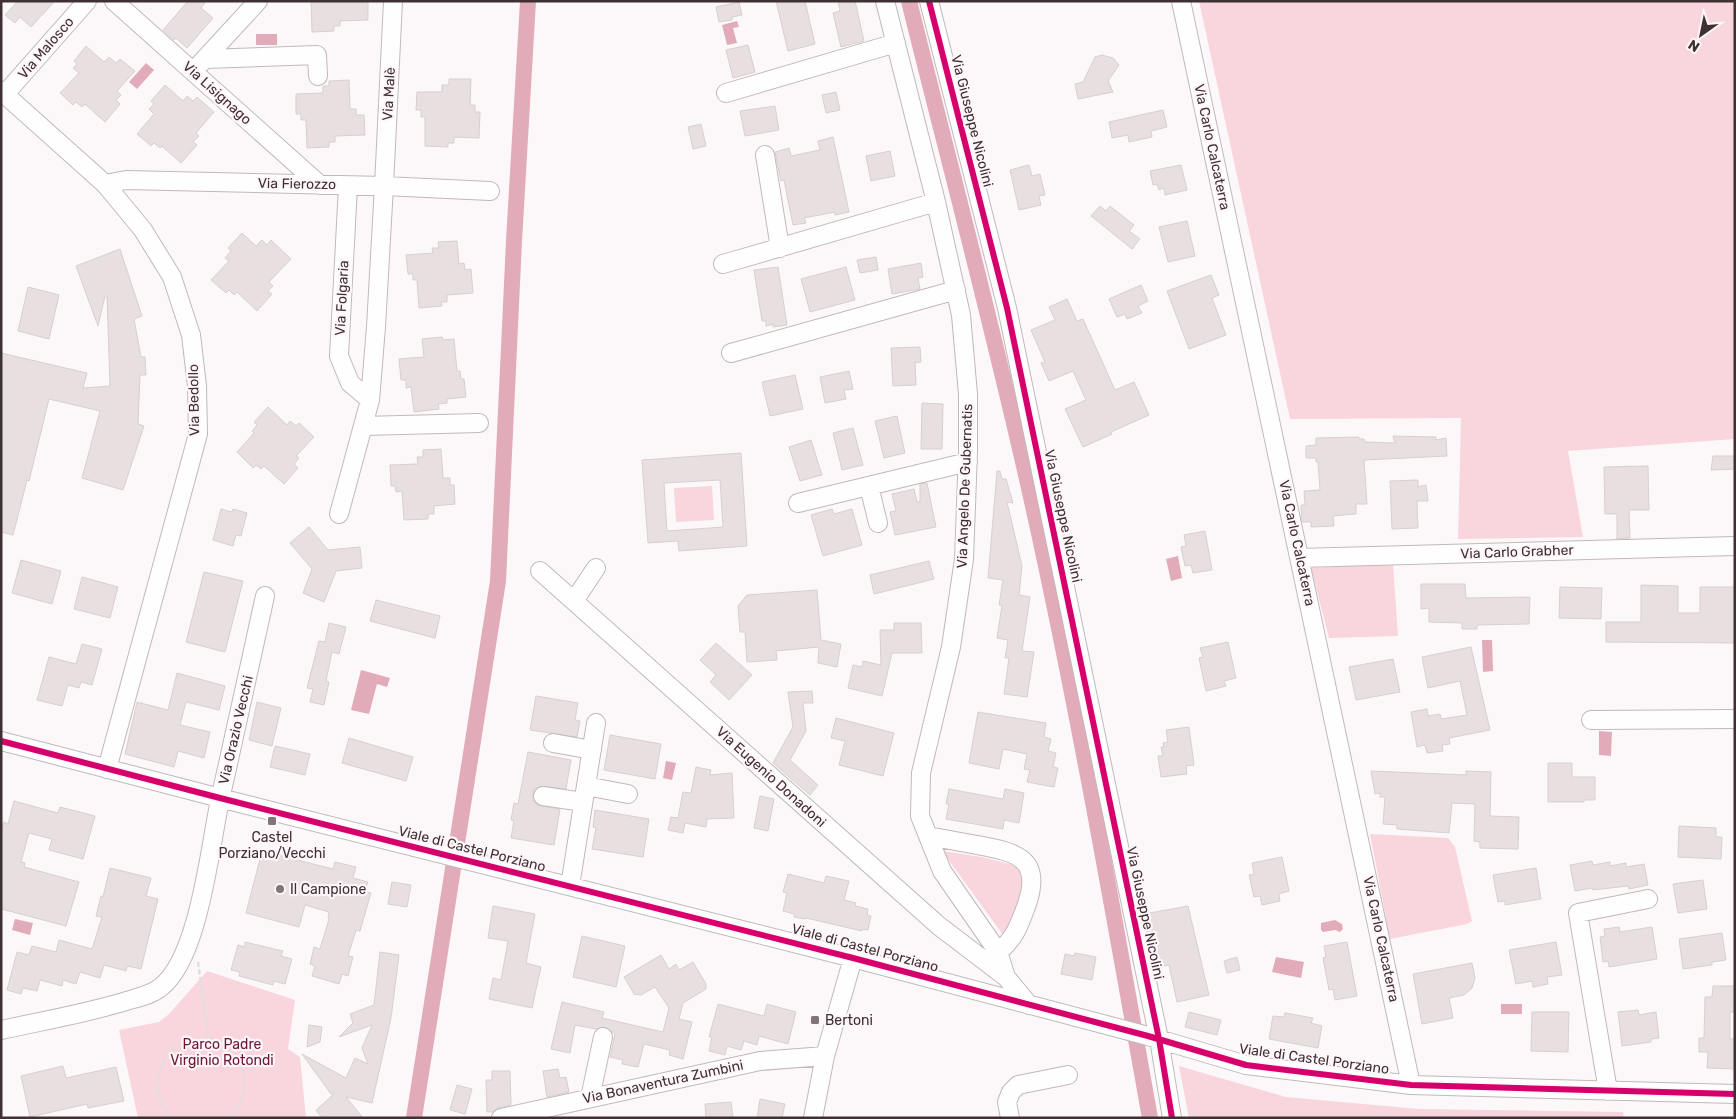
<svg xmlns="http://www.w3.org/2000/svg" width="1736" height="1119" font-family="Rubik,sans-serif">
  <rect width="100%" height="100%" fill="#fcf8f9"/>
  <!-- green -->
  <path fill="#f9d5de" d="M1199,1H1735V439L1568,451L1583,537L1458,539L1461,418L1290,419Z
    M712,486L714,520L676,522L674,488Z
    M1393,564L1398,636L1329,638L1311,568Z
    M1370,834L1448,838L1455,847L1472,921L1467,924L1390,939Z
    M942,851L982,857L1013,865L1019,868L1026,879L1015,925L1003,935Z
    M207,971L295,1000L288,1049L300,1057L306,1118H138L119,1030L159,1022L169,1014Z
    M1179,1066L1286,1097L1419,1109L1623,1112L1624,1118H1189Z"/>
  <!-- water -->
  <path fill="#e2abb9" d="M737,21L739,27L733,28L737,43L727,45L722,25Z
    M256,34H277V45H256Z
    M146,63L154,70L137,89L129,82Z
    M1178,556L1182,578L1171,581L1166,559Z
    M1482,640H1492L1493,671L1483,672Z
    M361,670L390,678L387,687L377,684L369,714L351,710Z
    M1599,731L1612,732L1611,756L1599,755Z
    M666,761L676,763L672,780L663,778Z
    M15,919L33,923L30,935L12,930Z
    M1335,920L1342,924L1343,929L1340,932L1335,930L1323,932L1321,930V923Z
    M1276,957L1304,962L1301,978L1272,972Z
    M1501,1004H1522V1014H1501Z"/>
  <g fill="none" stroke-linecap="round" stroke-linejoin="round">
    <!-- canal -->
    <path stroke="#e2abb9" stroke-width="16" d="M909,1C950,166 994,331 1031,497C1077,703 1113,911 1150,1118
      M414,1118L498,581L514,241L528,1"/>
  </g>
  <!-- building -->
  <path fill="#e7dfe0" stroke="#d8cfd1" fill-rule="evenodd" d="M18,1H55L31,27L20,17L15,23L5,15Z
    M188,1H206L201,8L213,18L187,48L176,38L174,40L163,30Z
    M311,1H368V20L340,21V26H334V31L312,32Z
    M776,1H805L815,44L788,51Z
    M838,1H855L864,41L841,47L833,13L840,11Z
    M739,2L742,15L732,17V20L719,22L716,7Z
    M748,45L755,72L733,78L726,50Z
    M86,46L104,62L109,57L116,63L120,59L135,71L117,91L121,95L116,100L120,104L105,122L85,104L82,107L76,102L73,105L60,93L79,73L73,68L77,64L74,61Z
    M1102,55L1113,58L1119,65L1108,81L1113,92L1078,99L1075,84L1083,82L1095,57Z
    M449,79H471L470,105H475V112H480L479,138L454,137V143H448V147L425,146V117H421V110H416L417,92H442V85H449Z
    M349,80L350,109H356V115H364L365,135L335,136V142H329V147L307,148L306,120H301V114H296V94L323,93V86H329V81Z
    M165,85L183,101L187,96L193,101L197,97L214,112L196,133L199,136L193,142L197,145L181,163L162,146L160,148L154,143L151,146L137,134L154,114L149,109L154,104L151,101Z
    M836,92L840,110L826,113L822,95Z
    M775,106L779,130L745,136L740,111Z
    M1163,110L1167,127L1151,131L1152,137L1129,142L1128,135L1112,138L1109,122Z
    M701,124L706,146L693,149L688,127Z
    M833,137L849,212L835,215V212L804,218L806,223L793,225L784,180L781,181L775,152L789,148L791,156L820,150L818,141Z
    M890,151L895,176L871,181L866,156Z
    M1029,165L1032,176L1040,174L1045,195L1039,196L1041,205L1019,210L1010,170Z
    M1181,165L1187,190L1165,195L1164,188L1159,190L1157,184L1153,185L1150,171Z
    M1100,206L1106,211L1110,206L1134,225L1129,231L1140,239L1132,249L1091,216Z
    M1187,221L1195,256L1168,262L1159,227Z
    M242,233L256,246L262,240L267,245L271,240L291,259L269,282L273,286L268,291L272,294L257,311L237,292L234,295L229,290L226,293L211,280L229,261L225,258L231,251L228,248Z
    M457,241L459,264L464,263L465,270L471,269L473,293L447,295V302H441L442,306L419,308L417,280H413V274H408L406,255L433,253L432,248H439L438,242Z
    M120,249L142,316L134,319L141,357H145L146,375H140L138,424L144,426L123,490L82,478L100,411L49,399L29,481L27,480L13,535L1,532V353L87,373L83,388L110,386L107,296H105L98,326L76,266Z
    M876,257L878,270L860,273L857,260Z
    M921,263L923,277L918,278L920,289L892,294L888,269Z
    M778,267L787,325L773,327V324L766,326V321H762L754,270Z
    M846,267L855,300L810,312L801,279Z
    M1211,275L1219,295L1212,298L1226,335L1189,349L1167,291Z
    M1141,285L1148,301L1138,306L1142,313L1127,319L1125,314L1117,317L1109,299Z
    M28,287L59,295L49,339L18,331Z
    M1067,299L1077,321L1083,319L1115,390L1134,382L1149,415L1111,432L1112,434L1083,447L1065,409L1086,400L1073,371L1049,381L1041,363L1045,362L1031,330L1055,320L1049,307Z
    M442,337L443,340L454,339L457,371H460L461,379H464L466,397L447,399V403L438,404L439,409L414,412L411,387L406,388V380H401L399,359L424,357L422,339Z
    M920,347L921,362L915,363L916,385L893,386L891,348Z
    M849,371L853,389L844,390L846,399L825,403L820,377Z
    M795,375L803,409L770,416L762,382Z
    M922,403L943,404L942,449H921Z
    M268,407L287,425L290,421L296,426L299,423L314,437L296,456L299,458L294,464L298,468L284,484L264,466L261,469L256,465L253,468L237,452L254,433L252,431L257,425L254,422Z
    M897,416L905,453L884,458L875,421Z
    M853,428L863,465L842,470L833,433Z
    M1393,436L1436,437V440L1446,438L1447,456L1364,460L1367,504H1356V514L1333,516L1334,526L1311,527V522H1302L1301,505H1305L1304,491L1320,490L1318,462H1316V458H1306V446L1316,445V438L1359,437V439H1364L1365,442L1395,443Z
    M811,440L822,475L800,481L789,447Z
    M441,449L443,478H450V485H454L455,504L434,506V514H428V519L404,520L402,491L396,492L395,486H391L390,465L418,464L417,457H423V450Z
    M741,453L747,546L679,551L678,541L648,543L642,460ZM720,480L723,527L667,531L664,483Z
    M1713,456H1735V469L1711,470Z
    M1648,466L1649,510H1629L1630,538L1617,539V514H1605L1604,467Z
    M997,471H1000L1002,479H1006L1013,503L1007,502L1022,566L1019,595L1030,597L1022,651L1034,652L1027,697L1004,694L1009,658H1005L1008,640L997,638L1002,605H999L1003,580L988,578Z
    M1418,480V487L1426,485L1428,501H1417L1418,528L1392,529L1390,481Z
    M927,483L936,527L895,535L890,512L896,511L892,494L914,489L917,502H920V484Z
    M221,509L232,512L233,509L247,513L241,536L236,535L233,546L213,540Z
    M832,509L834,514L852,509L862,545L823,556L811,515Z
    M309,527L328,550L360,547L362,568L336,571L324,602L303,593L312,569L290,543Z
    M1205,531L1212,570L1193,573L1191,565L1185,566L1181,547L1186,546L1184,535Z
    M21,560L61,571L52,604L12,593Z
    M929,561L934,579L874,594L870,575Z
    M204,572L243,581L225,652L186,642Z
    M82,577L118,587L110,618L74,609Z
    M1421,584H1465L1466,598L1530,597L1529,624L1477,625V629H1462V623L1429,622V608L1421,609Z
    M1641,585L1678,586V613H1700V587H1735V643L1606,642V622H1641Z
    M1560,587L1602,588L1601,619L1559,618Z
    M817,590L821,640L841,644L837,667L818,663L819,647L776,651L777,660L747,662L745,632H740L738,606L747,595Z
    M376,600L440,616L435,638L370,621Z
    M329,623L346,627L339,654L332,652L326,681L329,682L324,705L310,702L313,689L307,688L319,641L325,642Z
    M894,623H921L922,653H892L882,696L848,688L853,665L862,667L863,661L881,665L880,630H894Z
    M1228,642L1236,678L1224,681L1226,686L1206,691L1199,658L1203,657L1200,648Z
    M716,643L752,675L729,700L710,682L716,675L700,660Z
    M82,644L102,649L92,685L81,682L79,688L68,685L62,706L37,700L49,657L76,664Z
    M1471,647L1490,730L1449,738L1450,744L1442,745L1443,751L1427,753L1425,745L1417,747L1411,712L1427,709L1428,716L1440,714L1441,719L1467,715L1460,681L1428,688L1422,657Z
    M1393,659L1400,692L1356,700L1349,667Z
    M177,673L225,686L219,710L186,702L180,725L210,732L204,758L178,751L174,767L125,754L137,702L168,710Z
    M812,691L813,703H803L806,731L790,760L818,785L810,795L773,763L793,727L788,692Z
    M536,696L578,703L575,720L580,721L577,737L530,730Z
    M257,702L281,708L272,746L249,740Z
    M978,712L1046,723L1044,737L1051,739L1048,751L1056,753L1053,767L1058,768L1054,787L1027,782L1030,770L1024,769L1027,754L1003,749L999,769L969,763Z
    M836,718L894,733L883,776L839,765L845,741L831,738Z
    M1189,727L1194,765L1186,766L1187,774L1161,777L1158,756H1163L1161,747H1164L1163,743L1168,742L1166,730Z
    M610,735L661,744L655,779L604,770Z
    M349,738L413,757L406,781L342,763Z
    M275,746L310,754L305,775L270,767Z
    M528,752L571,760L566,789L540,786L535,789L533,794V800L537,805L560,809L554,845L511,838L514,821L511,820L514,803L518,804Z
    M1548,763H1572V777H1595V800H1584V802H1548Z
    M696,767L711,770L710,775L732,773L734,818L707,819L706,827L685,823L683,833L668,830L671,817L678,818L683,792L691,793Z
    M1371,771L1466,775V771L1491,772L1490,816L1519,817L1518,849L1480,848V842L1474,841L1475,804L1452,803L1449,833L1397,829V825L1383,824L1385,797H1380V793L1375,794Z
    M949,789L1003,799L1005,789L1024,793L1019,823L1004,820L1003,829L946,819L949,804H946Z
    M760,796L774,799L768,831L754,828Z
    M14,801L58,813L60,807L95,816L83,859L49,850L52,839L29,833L21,862L25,863L24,867L79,882L66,926L1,909V832L4,822L8,824Z
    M595,810L649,819L643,857L592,849L596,828L593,827Z
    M1679,826L1716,828V837H1722L1721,859L1678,857Z
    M262,851L333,869L335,862L356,867L353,878L368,882L365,891L371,893L360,931L356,930L348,956L353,957L348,976L342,974L339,984L312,976L315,966L310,964L314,947L320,949L329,919L328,918L329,912L305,905L299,927L246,913Z
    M1282,857L1289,891L1279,894L1280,901L1262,905L1260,896L1254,897L1249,875L1254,874L1252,863Z
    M1592,861L1593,865L1610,862V866L1626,863V867L1644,864L1648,885L1629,889L1628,886L1593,890L1592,888L1575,891L1570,865Z
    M110,868L151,878L146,896L158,899L141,969L127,966L126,971L104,965L100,978L80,972L76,984L63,980L62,986L40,980L37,991L23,988L21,994L7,990L17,952L29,955L32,946L56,952L59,940L92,949L102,917L96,916L101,896L103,897Z
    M1536,868L1541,899L1505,905V901L1498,902L1493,875Z
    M788,874L824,883L826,876L849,881L844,900L856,903L855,906L868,909L867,915L871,916L868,930L862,929V931L806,918L805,919L794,917V914L783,911L787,893L783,892Z
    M1703,880L1707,909L1678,913L1673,884Z
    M392,882L411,885L407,907L388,904Z
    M493,906L535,914L526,963L541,967L532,1008L489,999L493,978L501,980L508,941L488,938Z
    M1188,906L1209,995L1177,1002L1169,965L1155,968L1144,914Z
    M1619,927L1620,932L1652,927L1657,959L1609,967L1608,961L1603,962L1600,937L1605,936L1604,929Z
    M1722,933L1726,960L1712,962V965L1683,969L1679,939Z
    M582,936L625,946L616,987L573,977Z
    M245,942L283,951L281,956L292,959L285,984L274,981L273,985L239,976L240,972L231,970L238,945L245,947Z
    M1347,942L1357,996L1335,1000L1333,989L1329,990L1323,958L1326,957L1324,946Z
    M1556,942L1562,975L1547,977L1548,984L1533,987L1532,981L1516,984L1509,950Z
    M380,952L399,955L391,1018L372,1103L346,1097L363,1118H322L316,1110L334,1094H331L302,1054L346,1078L355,1058L368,1064L362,1048L372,1025L339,1037L353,1023L350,1014L374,1005Z
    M1075,953L1096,957L1092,980L1061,974L1065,954L1074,956Z
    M661,955L669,969L676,964L679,970L693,962L706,984V989L683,1003L679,1019L692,1022L683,1059L669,1055L670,1050L644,1044L638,1067L622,1064L623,1060L610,1057L615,1034L605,1027L596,1029L575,1025L570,1053L551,1049L562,1002L604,1012L602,1018L663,1032L669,1008L655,987L641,995L634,994L624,977Z
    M1237,957L1240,970L1227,973L1224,961Z
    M1472,963L1475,978L1472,988L1464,995L1449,998L1453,1018L1422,1024L1413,974Z
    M1713,986H1735V1012H1730V1039H1735V1069L1707,1068L1708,1052H1699V1038H1704L1705,997H1712Z
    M718,1004L764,1016L767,1004L796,1012L788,1044L759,1036L757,1045L744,1041L741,1050L727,1046L725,1055L709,1051L712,1037H709Z
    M1638,1010L1639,1015L1656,1012L1659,1038L1651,1039V1042L1622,1046L1618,1012Z
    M1189,1012L1221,1020L1217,1035L1185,1027Z
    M1532,1012H1569L1568,1052L1531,1051Z
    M1285,1013L1313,1018L1311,1023L1322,1026L1318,1048L1269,1039L1273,1016L1284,1017Z
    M309,1025L322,1027L320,1042L307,1047Z
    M63,1066L66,1078L116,1067L124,1101L88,1108L87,1104L30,1117L21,1076Z
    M558,1069L560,1078L566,1077L569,1092L547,1097L543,1071Z
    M492,1071H510L511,1105L498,1108L492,1112H487L486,1080H492Z
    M457,1085L472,1089L465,1114L450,1110Z
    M760,1099L785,1104L782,1118H757Z
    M731,1102L733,1118H706L705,1104Z"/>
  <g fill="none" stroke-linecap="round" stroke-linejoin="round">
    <!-- minor casing -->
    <g stroke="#c1b8ba" stroke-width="20">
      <path id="minor" d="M114,1L320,185
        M885,1L936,202L961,315L968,394V451L964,559L951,647L921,773L920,816L942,871L998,952L1006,977L1029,1005
        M929,1L1007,308L1159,1039L1172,1118
        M1181,1L1411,1085
        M205,59L317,55L318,76
        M200,64L258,1
        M1,91L105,184L143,230L172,277L191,335L197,386L198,434L107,769
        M726,93L896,43
        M5,94L87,1
        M765,155L780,248
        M105,184L126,180L384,186L490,191
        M348,186L339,356L350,383L370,400
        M723,264L936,202
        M731,353L956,290
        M363,426L479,423
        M869,486L878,523
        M798,503L968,462
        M339,514L370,400L376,327L384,186L393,1
        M1300,558L1735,546
        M540,571L939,926L1006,977
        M574,601L596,568
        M1591,720L1735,719
        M1,741L220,798L853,958L1148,1036L1246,1065L1411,1085L1735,1094
        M553,743L592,750
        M586,786L628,794
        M543,796L583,802
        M928,836C944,839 961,842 977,845C1014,852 1043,857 1027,904C1020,923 1015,939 998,952
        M570,886L596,723
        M1,1030C42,1021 83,1014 123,1002C135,998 150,996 161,987C200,956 210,844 221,795C236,729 250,663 265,596
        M1608,1091L1578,913L1648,899
        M590,1098L603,1037
        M501,1118L760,1061L825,1056
        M813,1118L825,1056L853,958
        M1010,1118L1007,1102L1011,1092L1018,1085L1068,1075"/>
    </g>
    <!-- path -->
    <path stroke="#e1dee0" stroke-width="2.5" stroke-dasharray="5 2.5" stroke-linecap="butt" d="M198,962L209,1042
      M172,1118C161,1107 155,1092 158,1076C174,1007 283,1053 230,1118"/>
    <!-- minor -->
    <use href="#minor" stroke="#fffefe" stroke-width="18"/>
    <!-- cycleway casing -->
    <g stroke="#fef6f8" stroke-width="9">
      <path id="cycleway" d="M929,1L1007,308L1159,1039L1172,1118
        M1,741L220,798L853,958L1148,1036L1246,1065L1411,1085L1735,1094"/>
    </g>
    <!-- cycleway -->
    <use href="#cycleway" stroke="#d6006c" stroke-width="6"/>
  </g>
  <!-- markers -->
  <g fill="#807678" stroke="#fef6f8" stroke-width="2">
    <rect x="267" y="816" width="10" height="10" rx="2.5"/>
    <circle cx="280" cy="889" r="5"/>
    <rect x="810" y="1015" width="10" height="10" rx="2.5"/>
  </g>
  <g text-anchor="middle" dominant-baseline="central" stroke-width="4.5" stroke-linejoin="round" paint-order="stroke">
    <!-- street labels -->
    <g font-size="14" fill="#3e3033" stroke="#fef6f8">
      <text transform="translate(46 48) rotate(-49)">Via Malosco</text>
      <text transform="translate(217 93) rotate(42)">Via Lisignago</text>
      <text transform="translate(389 94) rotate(-87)">Via Malè</text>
      <text transform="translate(972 121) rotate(76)">Via Giuseppe Nicolini</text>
      <text transform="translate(1212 147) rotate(78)">Via Carlo Calcaterra</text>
      <text transform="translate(297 184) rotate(1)">Via Fierozzo</text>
      <text transform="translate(342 298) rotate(-87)">Via Folgaria</text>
      <text transform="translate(194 400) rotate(-91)">Via Bedollo</text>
      <text transform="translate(965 486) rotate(-88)">Via Angelo De Gubernatis</text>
      <text transform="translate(1063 516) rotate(78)">Via Giuseppe Nicolini</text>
      <text transform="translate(1297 543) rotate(78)">Via Carlo Calcaterra</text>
      <text transform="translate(1517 552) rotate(-2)">Via Carlo Grabher</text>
      <text transform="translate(236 730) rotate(-77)">Via Orazio Vecchi</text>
      <text transform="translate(771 777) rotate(42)">Via Eugenio Donadoni</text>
      <text transform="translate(472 849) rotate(14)">Viale di Castel Porziano</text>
      <text transform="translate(1145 913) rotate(78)">Via Giuseppe Nicolini</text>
      <text transform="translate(1381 939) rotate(78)">Via Carlo Calcaterra</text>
      <text transform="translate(865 948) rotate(15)">Viale di Castel Porziano</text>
      <text transform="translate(1314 1059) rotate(8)">Viale di Castel Porziano</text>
      <text transform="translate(663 1082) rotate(-12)">Via Bonaventura Zumbini</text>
    </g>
    <!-- poi labels -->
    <g font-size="14" fill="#3e3033" stroke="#fef6f8" text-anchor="start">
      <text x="272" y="837" text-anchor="middle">Castel<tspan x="272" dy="16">Porziano/Vecchi</tspan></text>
      <text x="290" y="889">Il Campione</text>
      <text x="825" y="1020">Bertoni</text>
    </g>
    <!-- park labels -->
    <g font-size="14" fill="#6f1336" stroke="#fef6f8">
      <text x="222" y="1044">Parco Padre<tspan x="222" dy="16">Virginio Rotondi</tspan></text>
    </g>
  </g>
  <!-- border -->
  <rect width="1736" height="1119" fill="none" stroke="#3e3033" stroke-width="5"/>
  <!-- north arrow -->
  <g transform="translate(1701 35) rotate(213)" stroke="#fef6f8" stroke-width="4" paint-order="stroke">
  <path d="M0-4L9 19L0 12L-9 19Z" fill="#3e3033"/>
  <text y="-8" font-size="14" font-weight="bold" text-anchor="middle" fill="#3e3033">N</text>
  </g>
</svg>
